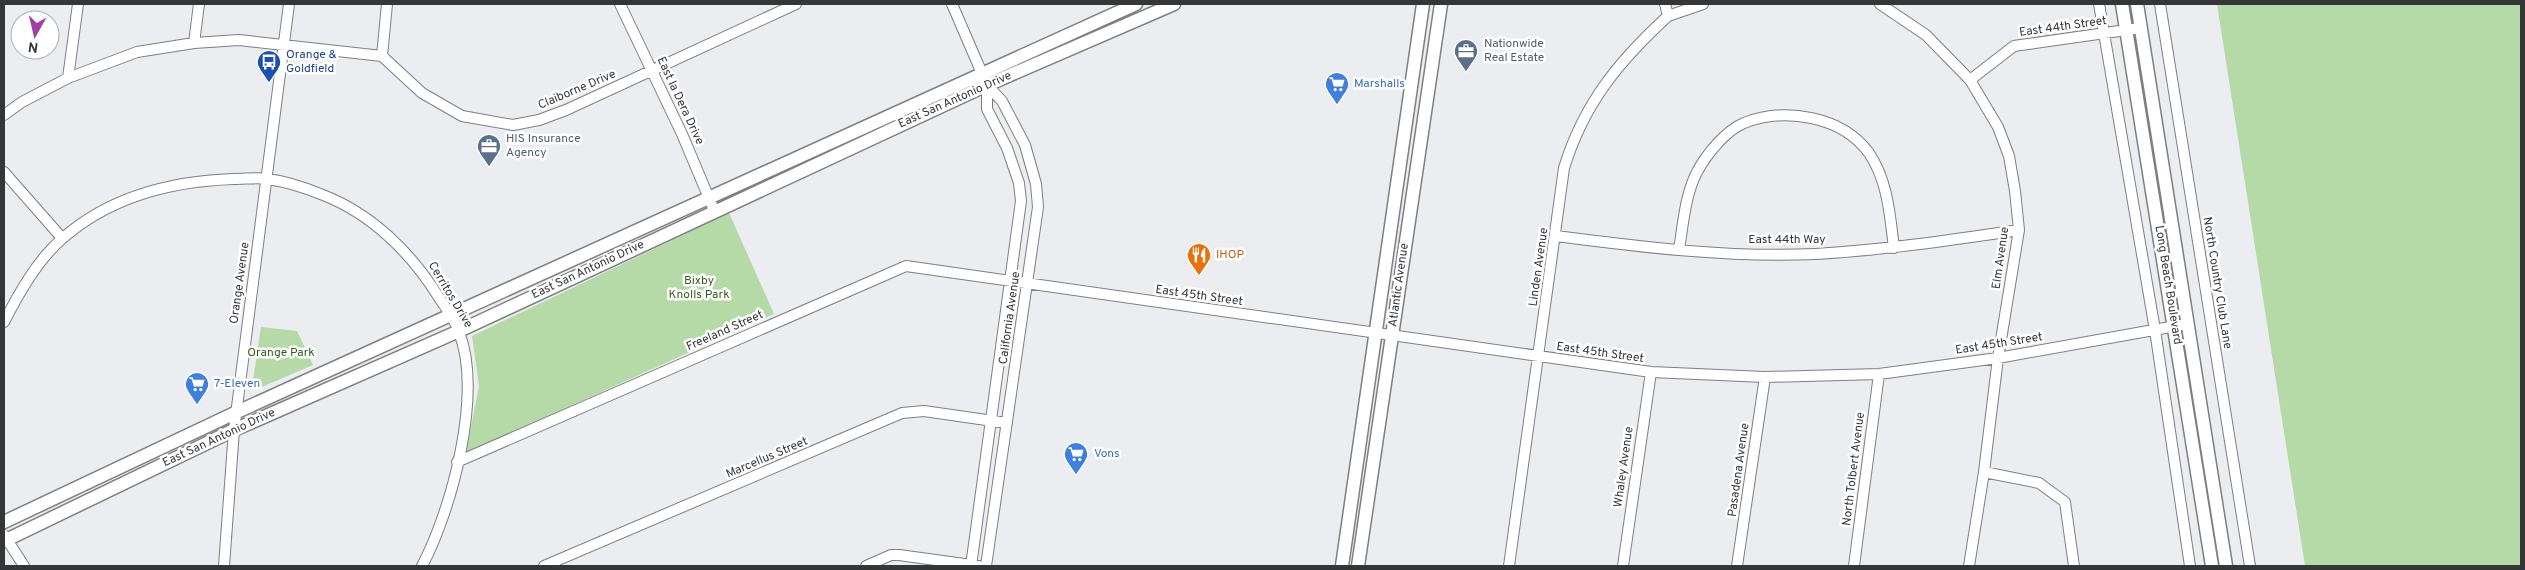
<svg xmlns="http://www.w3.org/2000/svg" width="2525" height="570" font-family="Overpass,sans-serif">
  <rect width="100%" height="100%" fill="#ebedf0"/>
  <!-- green -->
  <path fill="#b5d9a7" d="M2217,4H2521V566H2305Z
    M729,213L774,314L466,453L479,386L472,336Z
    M261,327L297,331L313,365L257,389L252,387Z"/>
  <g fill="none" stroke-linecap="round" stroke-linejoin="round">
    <!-- minor casing -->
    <g stroke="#7d7f82" stroke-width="12">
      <path id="minor" d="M620,4L682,134L714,210
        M952,4L987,85L1002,101L1025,145L1036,184L1038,207L986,566
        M1880,4L1926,35L1970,80L1998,127L2009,156L2015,191L2019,230L1998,358L1984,472L1969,566
        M2099,4L2155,330L2190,566
        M2160,4L2250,566
        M1668,16L1703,4
        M194,43L199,4
        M382,56L387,4
        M68,78L78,4
        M1970,80L2014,46L2140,28
        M4,115L22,102L68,78L137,52L194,43L239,40L382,56L422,93L462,116L513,125L539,120L566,110L796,4
        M4,172L62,238
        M1556,236C1641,247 1729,258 1816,254C1884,250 1951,240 2019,230
        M1679,250C1683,225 1685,195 1697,172C1706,155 1725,131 1744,123C1785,107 1842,116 1869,153C1888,181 1890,216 1894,248
        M4,322C19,293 38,259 63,238C111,196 172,181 234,179C245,179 257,177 267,179C285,181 306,188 323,195C372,214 411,253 438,296C445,307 455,319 459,332C483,394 452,509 422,566
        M457,462L906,266L1651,372L1765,377L1879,374L1998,358L2187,324
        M1984,472L2039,483L2065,502L2074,566
        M4,535L24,566
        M224,566L234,430L289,4
        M544,566L902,413L924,411L1007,423
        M866,566L891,555H899L979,566
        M971,566L1021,201L1019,183L1007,148L987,109V85
        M1509,566L1564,168C1584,103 1619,61 1668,16L1665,4
        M1623,566L1651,372
        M1737,566L1765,377
        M1854,566L1879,374"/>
    </g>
    <!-- major casing -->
    <g stroke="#7d7f82" stroke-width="15">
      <path id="major" d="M2122,4L2212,566
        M2137,4L2226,566
        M4,522L237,412L1136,4
        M4,541L234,430L459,331L987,85L1174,4
        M1342,566L1423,4
        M1358,566L1441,4"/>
    </g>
    <!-- minor -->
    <use href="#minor" stroke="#fff" stroke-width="10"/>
    <!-- major -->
    <use href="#major" stroke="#fff" stroke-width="12"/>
  </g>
  <!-- icons -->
  <defs>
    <g id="office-pin" transform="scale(1.25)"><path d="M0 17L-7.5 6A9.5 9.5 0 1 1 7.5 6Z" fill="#5c6f8a" stroke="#fff"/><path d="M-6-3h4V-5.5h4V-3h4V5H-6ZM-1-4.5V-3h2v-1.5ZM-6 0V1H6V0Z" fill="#fff"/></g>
    <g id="bus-pin" transform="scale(1.25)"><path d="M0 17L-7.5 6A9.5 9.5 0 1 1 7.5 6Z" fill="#1a4fb4" stroke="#fff"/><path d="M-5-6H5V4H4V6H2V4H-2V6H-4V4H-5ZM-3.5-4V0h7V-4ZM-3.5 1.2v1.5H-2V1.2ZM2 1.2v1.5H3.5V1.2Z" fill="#fff"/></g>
    <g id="supermarket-pin" transform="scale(1.25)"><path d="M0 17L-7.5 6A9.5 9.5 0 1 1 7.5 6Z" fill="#3f7fe0" stroke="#fff"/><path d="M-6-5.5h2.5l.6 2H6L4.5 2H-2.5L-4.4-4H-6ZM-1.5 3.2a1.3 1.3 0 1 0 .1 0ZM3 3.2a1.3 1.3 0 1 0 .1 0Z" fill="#fff"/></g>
    <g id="restaurant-pin" transform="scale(1.25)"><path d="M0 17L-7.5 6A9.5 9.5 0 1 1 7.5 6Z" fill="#e8710a" stroke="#fff"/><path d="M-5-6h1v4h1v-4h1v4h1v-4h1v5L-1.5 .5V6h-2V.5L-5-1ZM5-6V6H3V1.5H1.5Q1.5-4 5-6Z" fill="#fff"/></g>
  </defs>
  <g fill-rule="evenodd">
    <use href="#office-pin" x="1466" y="51"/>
    <use href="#bus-pin" x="269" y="62"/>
    <use href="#supermarket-pin" x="1337" y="84"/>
    <use href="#office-pin" x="489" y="146"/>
    <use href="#restaurant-pin" x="1199" y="255"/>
    <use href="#supermarket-pin" x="197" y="384"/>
    <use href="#supermarket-pin" x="1076" y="454"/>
  </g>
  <g text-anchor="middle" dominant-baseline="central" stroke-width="5" stroke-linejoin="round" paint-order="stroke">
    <!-- street labels -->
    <g font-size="12" fill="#353637" stroke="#fff">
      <text transform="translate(2063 27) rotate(-8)">East 44th Street</text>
      <text transform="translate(577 90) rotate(-23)">Claiborne Drive</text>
      <text transform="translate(955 100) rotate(-24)">East San Antonio Drive</text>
      <text transform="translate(680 101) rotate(65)">East la Dera Drive</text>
      <text x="1787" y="240">East 44th Way</text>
      <text transform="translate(2001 258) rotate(-82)">Elm Avenue</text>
      <text transform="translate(1539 267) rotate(-82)">Linden Avenue</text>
      <text transform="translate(588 270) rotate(-25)">East San Antonio Drive</text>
      <text transform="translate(240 283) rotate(-82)">Orange Avenue</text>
      <text transform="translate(2217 283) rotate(81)">North Country Club Lane</text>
      <text transform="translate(1399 285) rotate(-82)">Atlantic Avenue</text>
      <text transform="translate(2168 285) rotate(81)">Long Beach Boulevard</text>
      <text transform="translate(450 295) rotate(59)">Cerritos Drive</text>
      <text transform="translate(1199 296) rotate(8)">East 45th Street</text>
      <text transform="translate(1010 318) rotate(-82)">California Avenue</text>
      <text transform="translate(725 331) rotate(-24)">Freeland Street</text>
      <text transform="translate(1999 344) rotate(-9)">East 45th Street</text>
      <text transform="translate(1600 353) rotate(8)">East 45th Street</text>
      <text transform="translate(219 438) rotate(-25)">East San Antonio Drive</text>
      <text transform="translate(767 458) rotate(-23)">Marcellus Street</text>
      <text transform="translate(1624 467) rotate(-82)">Whaley Avenue</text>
      <text transform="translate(1854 469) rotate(-83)">North Tolbert Avenue</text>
      <text transform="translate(1739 470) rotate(-82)">Pasadena Avenue</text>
    </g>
    <!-- service labels -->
    <g font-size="12" fill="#4e5e75" stroke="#fff" text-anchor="start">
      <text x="1484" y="44">Nationwide<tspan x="1484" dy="14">Real Estate</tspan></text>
      <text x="506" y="139">HIS Insurance<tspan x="506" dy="14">Agency</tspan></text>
    </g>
    <!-- transit labels -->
    <g font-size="12" fill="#164399" stroke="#fff" text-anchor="start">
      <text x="286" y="55">Orange &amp;<tspan x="286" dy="14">Goldfield</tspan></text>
    </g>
    <!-- shop labels -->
    <g font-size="12" fill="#366cbe" stroke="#fff" text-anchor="start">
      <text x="1354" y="84">Marshalls</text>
      <text x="214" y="384">7-Eleven</text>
      <text x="1094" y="454">Vons</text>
    </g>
    <!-- food labels -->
    <g font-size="12" fill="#c56008" stroke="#fff" text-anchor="start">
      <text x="1216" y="255">IHOP</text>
    </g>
    <!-- park labels -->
    <g font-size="12" fill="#325e1b" stroke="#fff">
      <text x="699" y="281">Bixby<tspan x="699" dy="14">Knolls Park</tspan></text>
      <text x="281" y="353">Orange Park</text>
    </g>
  </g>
  <!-- border -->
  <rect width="2525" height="570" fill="none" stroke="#353637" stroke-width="10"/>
  <!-- north arrow -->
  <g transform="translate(35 35) rotate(188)"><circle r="24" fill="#ffffff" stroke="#aeafaf"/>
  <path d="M0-4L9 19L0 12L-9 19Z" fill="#9f40a9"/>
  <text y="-8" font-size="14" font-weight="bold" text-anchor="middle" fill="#353637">N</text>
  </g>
</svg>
